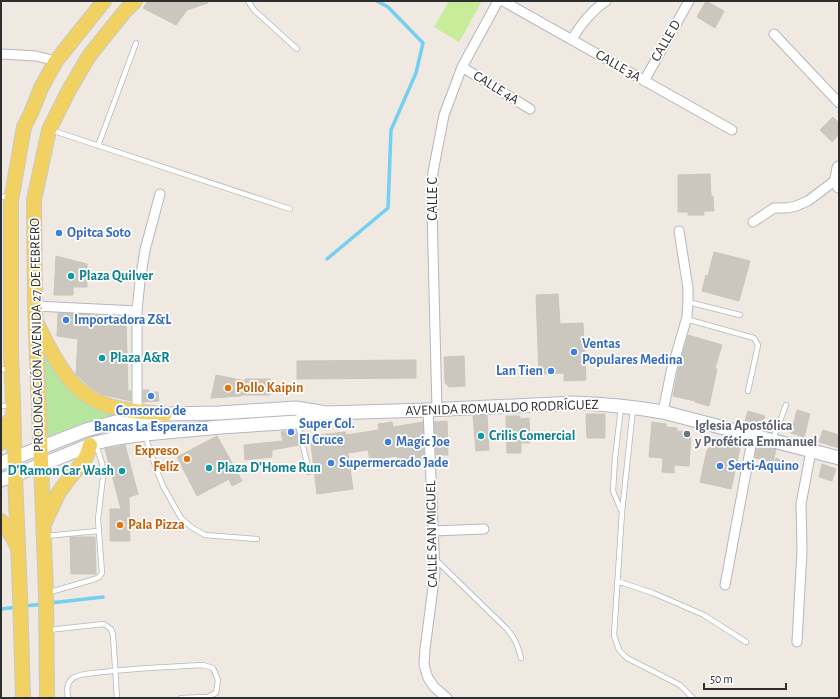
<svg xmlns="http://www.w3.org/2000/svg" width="840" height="699" font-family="'Alegreya Sans',sans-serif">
  <rect width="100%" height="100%" fill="#efe9e1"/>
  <!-- green -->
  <path fill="#b6e59e" d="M42,343L51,360L121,413L83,423L46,437Z"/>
  <!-- pitch -->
  <path fill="#c9ec9a" d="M449,1H482L459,42L434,27Z"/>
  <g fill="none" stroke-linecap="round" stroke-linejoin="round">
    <!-- stream -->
    <path stroke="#75cff0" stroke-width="3.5" d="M327,259L388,208L391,130L416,73L423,43L388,7L377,1
      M50,603L103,597
      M24,606L44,604
      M1,609L18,607"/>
  </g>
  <!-- building -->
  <path fill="#cbc7bf" stroke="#cbc5ba" d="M148,1H208V3L187,10L176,25L143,8Z
    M706,1L724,11L715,28L697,17Z
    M833,117L839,123V134L832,142L820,130Z
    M710,174L711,196H713L714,211H704V215H688V212H678V175Z
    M714,252L750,261L739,301L702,291L706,275L708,276Z
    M56,256L87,264V287H73V295H54Z
    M558,294L560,324L583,323L586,380L564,381V373L539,374L536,295Z
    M58,313L83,314L126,319L128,391H131V401L104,395L100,393L90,387L76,374L78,339L57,336Z
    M688,335L722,345L715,368L717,369L709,406L695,402V401L673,396L678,370Z
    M464,356L465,386L449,387L445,383V381L444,357Z
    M416,360V378L297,379V361Z
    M216,375L245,381V379H270V395H242L241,396L211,398Z
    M143,390H149V392H158L159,401L143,402Z
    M797,410L810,414L804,437L791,433Z
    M748,411L765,416L762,425L745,421Z
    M586,414H605V438H587Z
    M487,415L489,450L476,451L473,416Z
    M506,416H520V419L529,418L530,443H521V453H507Z
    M447,421L448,455H436L434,422Z
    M392,422L393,427L423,422L424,456H421L422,461L398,464L397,456L370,460L368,450L348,453L353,489L317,494L310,436L345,432L346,435L379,430L378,424Z
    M652,422L666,424V427L677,428V431L691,432L689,466L674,465V473L662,472L663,458L649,457Z
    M290,430H296L299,445L272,450V457L245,460L244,445L283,441L281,432Z
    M823,430L839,435V448L819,442Z
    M217,436L242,481L232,486L229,479L197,496L177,457Z
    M715,443L740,448L731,489L700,482L707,450Z
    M125,445L138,494L129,497L130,541H110V509H121L105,449Z
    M757,445L776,450L773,462L755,458Z
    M776,458L784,462L780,471L772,467Z
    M822,464L836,469L832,481L819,477Z
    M70,537H95L96,574H71Z"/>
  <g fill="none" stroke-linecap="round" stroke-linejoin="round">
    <!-- lane casing -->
    <g stroke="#b4b7c1" stroke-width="6">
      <path id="lane" d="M248,1L254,10L297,49
        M51,130L290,209
        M98,146L136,43
        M1,197L10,196
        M688,302L740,315
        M686,319L754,338L758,345L748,391
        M1,369L10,370
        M1,406H11
        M621,408L615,458L613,491L621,510
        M633,409L622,512L614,635L619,650L627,658L680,685L693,698
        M298,424L309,472
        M145,436L157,471L163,486L181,518L191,527L205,535L257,539
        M773,439L786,405
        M45,536L98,531
        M436,560L507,629C515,638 518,646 521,658
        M617,581L653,593L704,615L746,642
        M47,593L95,579L99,577L102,573L98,519L103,477L102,463L96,445
        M48,630L104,624L111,629L113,635L117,698
        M68,698C67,691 66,683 73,678C79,674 88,674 94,673C130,668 167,667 203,665L213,668L218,680L216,693L207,697L181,698"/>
    </g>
    <!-- street casing -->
    <g stroke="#b4b7c1" stroke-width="11">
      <path id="street" d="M503,1L732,130
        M774,34L839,103
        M572,39C581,24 591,11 606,1
        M1,54L36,56L56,61
        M462,67L530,109
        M644,81L689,1
        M753,222L774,208H787L796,206L808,201L837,179
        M35,306L137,311
        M428,410L435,572L425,649L424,665L428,678L434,687L447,698
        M437,410L432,209L433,172L444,115L462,67L498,1
        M137,411V311L140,281L145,250L160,194
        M663,412L671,372L687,317L688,302V288L679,231
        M433,531L484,529
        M725,585L753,435
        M797,642L802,551L801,504L811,451"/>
    </g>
    <!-- secondary casing -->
    <g stroke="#b4b7c1" stroke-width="15">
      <path id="secondary" d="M839,168L837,179L839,186
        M1,463L86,430L112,423L165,414L219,413L296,408L326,413L428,410L575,403C605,404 634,407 663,412L839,458
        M1,480L41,465L95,443L117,438L145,434L221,427L297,422L322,414"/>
    </g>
    <!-- primary casing -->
    <g stroke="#c9c9c9" stroke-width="16">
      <path id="primary" d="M37,324C55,359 70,396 113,407C129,412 147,412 165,414
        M1,443L5,436L10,420
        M1,521L12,536L17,546
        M44,524L59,492L68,480L82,463L87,455L90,445
        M23,698L20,595L15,475L13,401L11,355V201L24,127L31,113L41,88L56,61L104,1
        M47,698L46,593L35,306L34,200L49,130L69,90L89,56L125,11L135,1"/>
    </g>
    <!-- path -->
    <path stroke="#c9c9c9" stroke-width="2" stroke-dasharray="3 2" stroke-linecap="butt" d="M282,435L284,448"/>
    <!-- lane -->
    <use href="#lane" stroke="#fff" stroke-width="4.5"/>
    <!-- street -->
    <use href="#street" stroke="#fff" stroke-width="9"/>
    <!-- secondary -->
    <use href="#secondary" stroke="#fff" stroke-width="13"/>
    <!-- primary -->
    <use href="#primary" stroke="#f2d163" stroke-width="14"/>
  </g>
  <!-- markers -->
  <g fill="#3f7fe0" stroke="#fff" stroke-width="1.5">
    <circle cx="59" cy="233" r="4"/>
    <circle cx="66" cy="320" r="4"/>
    <circle cx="574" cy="352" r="4"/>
    <circle cx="551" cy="371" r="4"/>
    <circle cx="151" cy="396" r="4"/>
    <circle cx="291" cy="432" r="4"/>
    <circle cx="388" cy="442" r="4"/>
    <circle cx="331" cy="463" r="4"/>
    <circle cx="720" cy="466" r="4"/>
  </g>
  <g fill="#0f9aa8" stroke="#fff" stroke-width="1.5">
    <circle cx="71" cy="276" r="4"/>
    <circle cx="102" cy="358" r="4"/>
    <circle cx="481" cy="436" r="4"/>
    <circle cx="209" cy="468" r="4"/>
    <circle cx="122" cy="471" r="4"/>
  </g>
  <g fill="#e8710a" stroke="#fff" stroke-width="1.5">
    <circle cx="228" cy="388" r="4"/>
    <circle cx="187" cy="459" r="4"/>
    <circle cx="120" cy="525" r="4"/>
  </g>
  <circle fill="#6b7280" stroke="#fff" stroke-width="1.5" cx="687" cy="434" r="4"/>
  <g text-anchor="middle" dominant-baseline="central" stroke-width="3.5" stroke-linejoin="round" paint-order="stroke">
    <!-- street labels -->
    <g font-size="14" fill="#2e2e2e" stroke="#fff">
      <text transform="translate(666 41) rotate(-60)">CALLE D</text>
      <text transform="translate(618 66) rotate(30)">CALLE 3A</text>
      <text transform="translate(496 88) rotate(32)">CALLE 4A</text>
      <text transform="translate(433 199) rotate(-90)">CALLE C</text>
      <text transform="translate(37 335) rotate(-91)">PROLONGACIÓN AVENIDA 27 DE FEBRERO</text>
      <text transform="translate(502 408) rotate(-2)">AVENIDA ROMUALDO RODRÍGUEZ</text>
      <text transform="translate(432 534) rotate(-91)">CALLE SAN MIGUEL</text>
    </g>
    <!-- shop labels -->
    <g font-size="14" font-weight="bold" fill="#366cbe" stroke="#fff" text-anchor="start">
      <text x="67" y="233">Opitca Soto</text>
      <text x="74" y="320">Importadora Z&amp;L</text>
      <text x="582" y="344">Ventas<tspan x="582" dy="16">Populares Medina</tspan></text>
      <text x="543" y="371" text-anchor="end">Lan Tien</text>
      <text x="151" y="411" text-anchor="middle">Consorcio de<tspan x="151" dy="16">Bancas La Esperanza</tspan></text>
      <text x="299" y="424">Super Col.<tspan x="299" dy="16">El Cruce</tspan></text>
      <text x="396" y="442">Magic Joe</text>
      <text x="339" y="463">Supermercado Jade</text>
      <text x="728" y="466">Serti-Aquino</text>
    </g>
    <!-- culture labels -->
    <g font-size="14" font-weight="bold" fill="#0d838f" stroke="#fff" text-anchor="start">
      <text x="79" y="276">Plaza Quilver</text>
      <text x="110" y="358">Plaza A&amp;R</text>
      <text x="489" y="436">Crilis Comercial</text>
      <text x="217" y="468">Plaza D'Home Run</text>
      <text x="114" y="471" text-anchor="end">D'Ramon Car Wash</text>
    </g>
    <!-- food labels -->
    <g font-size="14" font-weight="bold" fill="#c56008" stroke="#fff" text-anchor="start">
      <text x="236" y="388">Pollo Kaipin</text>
      <text x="179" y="451" text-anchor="end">Expreso<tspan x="179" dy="16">Felíz</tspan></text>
      <text x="128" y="525">Pala Pizza</text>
    </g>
    <!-- worship labels -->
    <g font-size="14" font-weight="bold" fill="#5b616d" stroke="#fff" text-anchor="start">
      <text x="695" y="426">Iglesia Apostólica<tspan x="695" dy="16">y Profética Emmanuel</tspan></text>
    </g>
  </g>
  <!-- border -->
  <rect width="840" height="699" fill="none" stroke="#2e2e2e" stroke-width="4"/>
  <!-- scale -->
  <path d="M704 683v6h82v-6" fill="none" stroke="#2e2e2e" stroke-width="2"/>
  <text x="710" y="683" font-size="12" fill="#2e2e2e" stroke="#ffffff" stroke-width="3" paint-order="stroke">50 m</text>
</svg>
